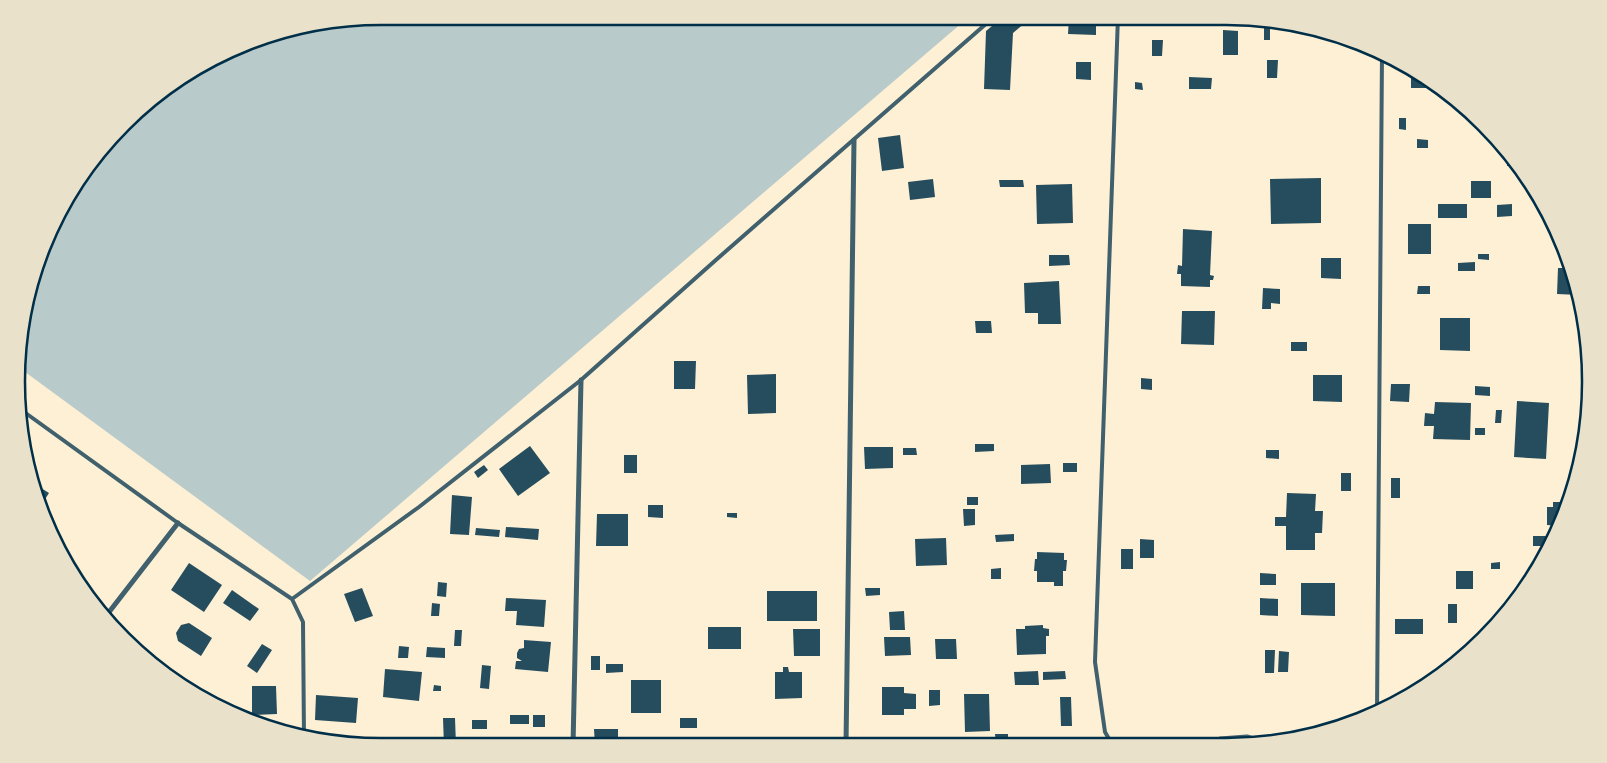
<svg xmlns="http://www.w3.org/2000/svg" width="1607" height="763" font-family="'Nunito Sans',sans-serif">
  <rect width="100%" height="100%" fill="#fdf0d5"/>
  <!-- green -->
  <path fill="#b9caca" d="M382,16H970L310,581L21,369L23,310L44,241L78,179L159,92L264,36Z"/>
  <!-- building -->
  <path fill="#264d5e" d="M1004,16H1033L1013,33L1010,90L984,89L986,31Z
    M1069,17L1096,18V35L1068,34Z
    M1264,20L1270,21V40H1264Z
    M1223,30L1238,31V55H1223Z
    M1152,40H1163L1162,56H1152Z
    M1267,60H1278L1277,78H1267Z
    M1076,62H1091V80L1076,79Z
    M1411,69L1432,81V88H1411Z
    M1189,77L1212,78L1211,89H1189Z
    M1135,82L1142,83L1143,90L1135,89Z
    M1399,118H1406V130L1399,129Z
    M1487,127L1495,137H1487Z
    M900,135L904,168L882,171L878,138Z
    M1417,139L1428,140V148H1417Z
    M1507,151L1519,166H1507Z
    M1321,178V223L1271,224L1270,179Z
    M933,179L935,197L910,200L908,182Z
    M999,180H1023L1024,187H1000Z
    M1471,181H1491V198H1471Z
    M1072,184L1073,223L1037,224L1036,185Z
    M1438,204H1467V218H1438Z
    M1512,204V216L1497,217V205Z
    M1408,224H1431V254H1408Z
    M1183,229L1212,231L1210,275L1214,276L1213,280H1210V287L1181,286V274H1177L1178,265L1182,266Z
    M1559,235L1563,242L1565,249H1560Z
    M1478,254H1489V260L1478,259Z
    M1049,255H1069L1070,265L1049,266Z
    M1321,258H1341V279L1321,278Z
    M1475,262V271H1458V263Z
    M1558,268H1571L1579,295L1557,294Z
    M1059,281L1061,324H1038V313H1025L1024,283Z
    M1418,286H1430V294H1417Z
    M1263,288L1280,289V304L1271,303V309H1262Z
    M1182,311H1215L1214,345L1181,344Z
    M1440,318H1470V351L1440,350Z
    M975,321H991L992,333H976Z
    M1291,342H1307V351H1291Z
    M674,361H696L695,389H674Z
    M776,374V413L748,414L747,375Z
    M1313,375H1342V402L1313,401Z
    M1141,378L1152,379V390L1141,389Z
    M1391,384H1410L1409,402L1390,401Z
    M1475,386L1490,387V396L1475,395Z
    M1517,401L1549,403L1546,459L1514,457Z
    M1435,402L1471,403L1470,440L1433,439L1434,426H1424L1425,413L1434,414Z
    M1496,410H1502L1501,423H1495Z
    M1475,428H1485V435H1475Z
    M975,444H994V451L975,452Z
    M530,446L550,473L518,496L499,469Z
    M864,447H893V468L865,469Z
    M903,448H916L917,455H903Z
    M1266,450H1279V459L1266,458Z
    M624,455H637V473H624Z
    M1063,463H1077V472H1063Z
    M1050,464L1051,483L1021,484V465Z
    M484,465L488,470L478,478L474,472Z
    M1341,473H1351V491H1341Z
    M1391,478H1400V498H1391Z
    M41,488L49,493L42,504L39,492Z
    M1287,493L1316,494L1315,511H1323L1322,533H1315V550H1286V526H1275V517H1286Z
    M452,495L472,497L469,535L450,534Z
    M967,497H978V505H967Z
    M1553,502H1569L1568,504H1559L1560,507H1567L1561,526L1547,525V507H1553Z
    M648,505H663V518L648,517Z
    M963,509H975V525L964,526Z
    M727,513H737V518L727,517Z
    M597,514H628V546H596Z
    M506,527L539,529L538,540L505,537Z
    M476,528L500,530L499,537L475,535Z
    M1014,534V541L996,542L995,535Z
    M1533,536H1551V541L1549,546H1533Z
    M946,538L947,565L916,566L915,539Z
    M1140,539L1154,540V558H1140Z
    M1121,549H1133V569H1121Z
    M1037,552L1064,553V560H1067L1066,571H1063V586H1054V582H1037V571H1034L1035,559H1037Z
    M1500,562V569H1491V563Z
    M189,563L222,585L204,612L171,590Z
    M1001,568V579H991V569Z
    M1456,571H1473V589H1456Z
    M1260,573L1276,574V585H1260Z
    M438,582L447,583L446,597L437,596Z
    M1301,583H1335V616L1301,615Z
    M362,588L373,616L355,622L344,594Z
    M865,588H880V595L866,596Z
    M232,590L259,609L250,621L223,603Z
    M767,591H817V621H767Z
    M506,598L546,600L544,627L516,625L517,611H505Z
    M1260,598L1278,599V616L1260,615Z
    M432,603L440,604L439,616H431Z
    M1448,604H1457V623H1448Z
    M904,611L905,630H890L889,612Z
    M1395,619H1423V634H1395Z
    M189,623L212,638L201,656L178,641L176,633L181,625Z
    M1043,625V628L1049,629V636H1046V654L1017,655L1016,629H1025V626Z
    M708,627H741V649H708Z
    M793,629H820V656H794Z
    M455,630H462L461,646H454Z
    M884,637H910L911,655L885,656Z
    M935,639H956L957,659H936Z
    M524,640L551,642L548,672L515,669L516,661H522L517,658V653L519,649L524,648Z
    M262,644L272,650L257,673L247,666Z
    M399,646L409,647L408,658H398Z
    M427,647L445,648V658L426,657Z
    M136,648L158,662L155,666L135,649Z
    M1265,650H1275L1274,673H1265Z
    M1279,651L1289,652L1288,672H1278Z
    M591,656H600V670H591Z
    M606,664H623V672L606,673Z
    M482,665L491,666L489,689L480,688Z
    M783,667H788L789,672H802V698L775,699V672H783Z
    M385,669L422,672L419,701L383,697Z
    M1038,671L1039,685H1015L1014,672Z
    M1065,671L1066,679L1043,680V672Z
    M173,674L203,694L201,697L178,685L170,678Z
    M631,680H661V713H631Z
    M434,685L441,686V691H433Z
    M252,686H276L277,714L252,715Z
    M882,687H904V693L916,694V709H904V715H882Z
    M929,690H940V705L929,706Z
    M964,694H989L990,731L965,732Z
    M316,695L358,698L356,723L315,720Z
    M1060,697H1071L1072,726H1061Z
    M510,715H529V724H510Z
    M533,715H545V727H533Z
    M443,718H455L456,746L444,747Z
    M680,718H697V728H680Z
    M472,720H487V729H472Z
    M594,729H618V746H595Z
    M995,734H1008V745H996Z
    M918,743H952V745H918Z"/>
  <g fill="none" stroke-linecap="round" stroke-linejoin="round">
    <!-- service -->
    <path stroke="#3f606c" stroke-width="4" d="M20,409L178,523L292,599
      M1377,712L1382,53
      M304,738L303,622L292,599L419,507L581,380L717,259L995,16
      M1112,744L1105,732L1095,662L1118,16"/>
    <!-- minor -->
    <path stroke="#3f606c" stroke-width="5" d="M106,616L178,523
      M1208,744L1220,739L1247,737L1270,744
      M846,745L854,140
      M573,746L581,380"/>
  </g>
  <!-- crop -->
  <path d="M0 0H1607V763H0ZM381 25H1226A356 356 0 0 1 1582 381V382A356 356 0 0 1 1226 738H381A356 356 0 0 1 25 382V381A356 356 0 0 1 381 25Z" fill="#e9e1ca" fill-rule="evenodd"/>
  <path fill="none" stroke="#003049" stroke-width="2.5" d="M381 25H1226A356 356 0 0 1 1582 381V382A356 356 0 0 1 1226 738H381A356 356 0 0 1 25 382V381A356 356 0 0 1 381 25Z"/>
</svg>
